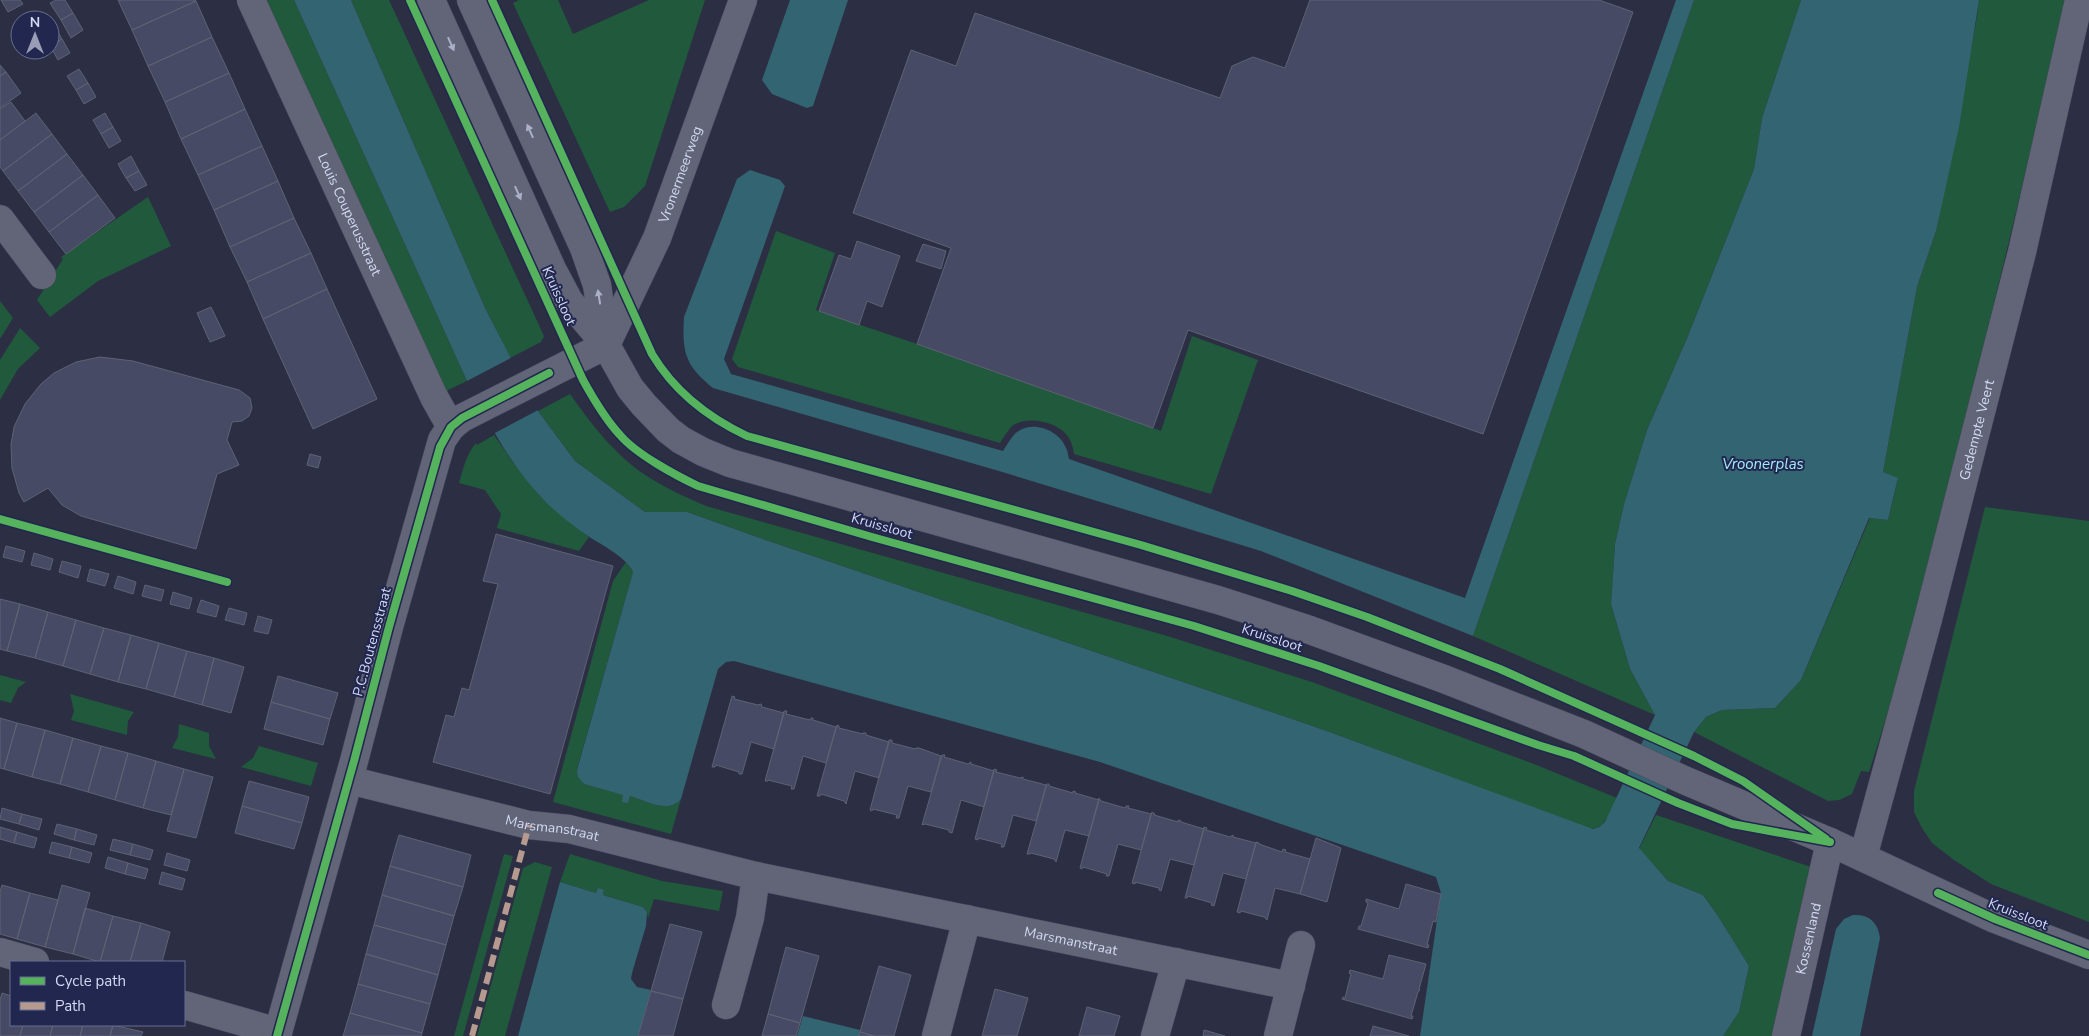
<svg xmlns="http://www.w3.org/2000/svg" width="2089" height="1036" font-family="'Nunito Sans',sans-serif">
  <rect width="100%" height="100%" fill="#2c2f44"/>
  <!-- green -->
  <path fill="#20593b" d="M266,0H294L467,381L448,390V392L444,390Z
    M351,0H389L544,336L541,342L510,358L486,310Z
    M519,0H558L573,34L649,0H705L645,186L624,207L610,212L513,3Z
    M1694,0H1801L1762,118L1754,169L1688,336L1647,430L1624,504L1615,544L1611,604L1630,669L1655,715L1473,636Z
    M1979,0H2067L1950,486L1887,715L1869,772L1861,771L1852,794L1839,800L1828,801L1694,732L1706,717L1722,710L1775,708L1801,680L1870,518L1888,520L1898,479L1883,472L1917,287L1936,231L1976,22Z
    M148,197L171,246L98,281L50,317L37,300L63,259L61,257Z
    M776,231L835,253L816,310L917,344L1161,431L1192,336L1258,360L1211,494L1074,454C1073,447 1071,439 1065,433C1054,421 1024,415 1011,427C1007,432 1003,438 1000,443L738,367L732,359Z
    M0,301L13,318L0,339Z
    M20,328L40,348L18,369L0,400V360Z
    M570,394C592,425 617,458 650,478C668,489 687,498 706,506L1164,635L1312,682L1534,764L1617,798C1611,810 1605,832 1588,828L1324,730L760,538L687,512H645L575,461L538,411Z
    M494,435L513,462L541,497L589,537L579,551L497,528L501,514L485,490L459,483C463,469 466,455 476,443L477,445Z
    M1985,507L2089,521V922L1991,884L1954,860L1932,843L1922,828L1914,812V791Z
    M626,562L633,572L632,576L577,769L584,784L624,795L628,803L630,796C646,801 669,814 681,799L671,834L553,802L613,581Z
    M0,675L26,682L18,688L11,703L0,700Z
    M70,694L134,712L128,721L127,735L71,720L74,711Z
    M179,724L209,733V746L216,759L172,748L178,737Z
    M259,746L318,763L311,786L241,767L253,758Z
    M1656,815L1811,867L1774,1036H1723L1739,1012L1749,966L1718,916L1703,895L1668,881L1639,849Z
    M504,854L513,856L463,1036H454Z
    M570,854L662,881L723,891L719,911L654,899L648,918L647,912L643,907L603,895L604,890L596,893L560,882Z
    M535,862L552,867L505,1036H477L523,868Z"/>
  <!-- water -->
  <path fill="#336472" d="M294,0H351L486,310L538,411L575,461L645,512H687L760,538L1324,730L1593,829L1599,827L1605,822L1655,715L1630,669L1611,604L1615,544L1624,504L1647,430L1688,336L1754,169L1762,118L1801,0H1979L1959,127L1936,231L1917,287L1883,472L1898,478L1888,520L1869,518L1801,680L1775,708L1722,710L1706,717L1694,732L1639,848L1668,881L1703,895L1718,916L1749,966L1739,1012L1723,1036H1420L1441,893L1436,877L1100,762L734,661L726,662L718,669L681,799C669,814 646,801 630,796L628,803L622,802L623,795L584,784L578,777L577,770L633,572C625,556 603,546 588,536C572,525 555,512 541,497C509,463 488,422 467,381Z
    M790,0H848L813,106L807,108L772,94L762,80Z
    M1676,0H1694L1473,636L1261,551L999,471L713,388C685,365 682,353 684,317L737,179L750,170L780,180L785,186L724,359L731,374L1003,451C1007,445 1011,437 1017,432C1033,420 1059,430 1066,448C1068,451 1068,456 1069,459L1465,598Z
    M560,882L596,893L598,888L604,890L603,895L643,907L647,912L646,926L632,973L631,979L637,987L651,990L638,1036H518Z
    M1853,915C1869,914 1878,922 1880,938L1860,1036H1812L1836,929L1844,919Z
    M803,1016L860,1030L859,1036H797Z"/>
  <!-- pier -->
  <path fill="#2c2f44" d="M513,357L540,409L491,435L465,382Z"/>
  <!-- building -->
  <path fill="#474a64" stroke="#5e6274" d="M1,0H20L23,4L8,12Z
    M56,0H65L73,13L61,20L50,3Z
    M118,0H195L196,1L132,30Z
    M1310,0H1599L1633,12L1483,434L1188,330L1153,428L917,344L951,248L853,213L911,50L956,66L975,13L1220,98L1232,66L1253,57L1285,68Z
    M196,1L212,37L148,66L132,30Z
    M73,13L83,30L71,38L61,20Z
    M54,25L62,39L50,46V27Z
    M212,37L229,73L165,102L148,66Z
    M62,39L70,53L58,60L50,46Z
    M0,65L6,72L0,76Z
    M79,69L88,83L76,90L67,76Z
    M6,72L21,93L0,108V76Z
    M229,73L245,109L181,139L165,102Z
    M88,83L96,97L84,104L76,90Z
    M11,102L25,121L0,140V109Z
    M245,109L262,146L198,175L181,139Z
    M36,113L52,134L3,171L0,167V140Z
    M105,113L113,127L101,134L93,120Z
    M113,127L121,141L109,148L101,134Z
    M52,134L67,154L18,191L3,171Z
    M262,146L278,181L214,210L198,175Z
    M67,154L83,175L34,212L18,191Z
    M131,156L139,171L126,178L118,164Z
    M139,171L147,185L135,191L126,178Z
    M83,175L98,195L49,232L34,212Z
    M278,181L294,218L230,247L214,210Z
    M98,195L115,218L66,254L49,232Z
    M294,218L311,253L247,282L230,247Z
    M857,241L900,256L882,307L867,301L859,325L819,311L839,255L851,259Z
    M923,244L946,251L941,269L916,261Z
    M311,253L327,289L263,319L247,282Z
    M327,289L377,399L313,429L263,319Z
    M211,307L225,336L210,342L197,313Z
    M100,357L133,361L239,390L250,398L252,408L249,416L242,421L232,422L227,440L239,465L217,474L196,549L81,516L62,505L48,488L24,502L19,493L12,468L11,444L14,427L25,404L41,384L54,373L76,362Z
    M310,454L321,457L318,468L307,465Z
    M496,534L613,566L550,794L433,762L446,715L454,717L462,688L469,690L498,584L483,581Z
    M6,546L25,551L22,562L3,557Z
    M34,553L53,559L50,570L31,565Z
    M62,561L81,566L78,578L59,572Z
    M90,569L109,574L105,586L87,581Z
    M118,576L136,582L133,594L114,588Z
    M145,585L164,590L161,601L142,596Z
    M173,592L192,598L189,609L170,604Z
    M0,599L20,604L7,651L0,649Z
    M201,600L219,606L216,617L197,612Z
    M20,604L48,612L35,658L7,651Z
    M229,608L247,613L244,625L225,620Z
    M48,612L76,620L63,666L35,658Z
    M258,616L272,620L268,634L254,631Z
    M76,620L104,628L90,674L63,666Z
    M104,628L131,635L118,682L90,674Z
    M131,635L159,643L146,689L118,682Z
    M159,643L187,651L174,697L146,689Z
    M187,651L214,658L202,705L174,697Z
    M214,658L244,667L231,713L202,705Z
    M278,676L338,693L330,719L271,702Z
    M732,696L735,697L734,699L758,705L761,704L762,707L784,713L774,749L751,742L742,774H739V772L716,765L715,767H712Z
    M271,702L330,719L323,745L264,729Z
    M784,711H787L786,714L810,720L811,718H813V720L836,727L826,763L803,756L794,789H791L792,786L768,780V781H765Z
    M0,718L17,723L4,769L0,768Z
    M17,723L45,730L32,777L4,769Z
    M837,725L839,726V728L863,734V733H866V735L889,742L879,778L855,771L846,804L844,801L821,794L820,796H817Z
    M45,730L73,738L60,784L32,777Z
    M73,738L101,746L88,792L60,784Z
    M889,740H892V743L915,749L916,748H919L941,756L931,792L908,786L899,818H896L897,815L873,809L872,811L870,810Z
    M101,746L128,753L115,800L88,792Z
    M128,753L156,761L143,808L115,800Z
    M942,755H945L944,757L968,764L971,762V764L994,771L984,807L961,800L952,833L949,832V830L925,824L922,825Z
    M156,761L184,769L171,815L143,808Z
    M184,769L213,777L196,838L167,831Z
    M994,769L997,770L996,772L1020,778L1023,777V779L1046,785L1036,821L1013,815L1004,847H1001L1002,844L978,838V840L975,839Z
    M249,781L309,797L302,823L242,806Z
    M1047,784H1049V786L1073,793V791L1076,792L1075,793L1099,800L1089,836L1065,830L1056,862L1054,859L1031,853L1030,854H1027Z
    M1099,798L1101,801L1125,808L1126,806H1129L1128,808L1151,814L1141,850L1118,844L1109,876H1106L1107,874L1083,867L1082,869L1080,868Z
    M242,806L302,823L294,849L235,833Z
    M2,808L22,814L19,824L0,819Z
    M1152,812L1155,814L1154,815L1178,822V820L1181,821V822L1204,829L1194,865L1170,859L1161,891L1159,890V888L1135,882V884L1132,883Z
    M22,814L42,819L39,830L19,824Z
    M57,824L77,829L74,840L54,834Z
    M0,827L17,832L14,843L0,839Z
    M1204,827L1207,828L1206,830L1230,837L1233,835V837L1256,843L1246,879L1223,873L1214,906L1211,905L1212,903L1188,896L1187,898H1185Z
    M77,829L97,835L94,845L74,840Z
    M17,832L37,838L34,848L14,843Z
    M399,835L471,855L463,887L390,866Z
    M1316,838L1341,848L1327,902L1300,894Z
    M113,839L133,844L130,855L110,850Z
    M52,842L72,847L69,858L49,853Z
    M1256,842L1259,843V844L1282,852L1283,849L1286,850L1285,852L1310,859L1300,894L1275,888L1267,920L1264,917L1241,911L1240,913L1237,912Z
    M133,844L153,850L150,860L130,855Z
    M72,847L92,853L89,863L69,858Z
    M167,853L190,860L187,871L164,865Z
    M108,857L128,863L125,874L105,868Z
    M128,863L148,869L145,879L125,874Z
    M390,866L463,887L454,916L382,895Z
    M162,872L185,879L182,890L159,884Z
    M1406,884L1441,894L1436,922L1433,921L1427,945H1429L1428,948L1358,929L1359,926H1361L1368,903L1366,902V899L1399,909Z
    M2,885L30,893L17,939L0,934V892Z
    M62,885L90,893L73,954L45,947Z
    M30,893L58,900L45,947L17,939Z
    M382,895L454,916L446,945L374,925Z
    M85,908L113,916L100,962L73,954Z
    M113,916L141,923L130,962H100Z
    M141,923L170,932L162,962H130Z
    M670,924L702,932L683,999L651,991Z
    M374,925L446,945L438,975L366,954Z
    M786,947L819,956L800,1023L768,1014Z
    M366,954L438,975L430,1004L358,984Z
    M1389,955L1426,964L1419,989L1420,990L1418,992L1411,1016H1413L1412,1019L1342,999L1343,997L1345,998L1351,974L1349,973L1350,970L1383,979Z
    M879,966L911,975L894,1036H874L860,1032Z
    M358,984L430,1004L422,1033L350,1013Z
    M995,989L1028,998L1017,1036H982Z
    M651,991L683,999L673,1036H638Z
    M2,993L11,996V1025H23L20,1036H0V1000Z
    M1087,1007L1120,1016L1114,1036H1079Z
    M350,1013L422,1033L421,1036H343Z
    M768,1014L800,1023L796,1036H762Z
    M23,1025H53L50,1036H20Z
    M53,1025H83L80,1036H50Z
    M83,1025H113L110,1036H80Z
    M113,1025L143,1032L141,1036H110Z
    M1373,1026L1409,1036H1370Z
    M1204,1030L1225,1036H1203Z
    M860,1032L874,1036H859Z"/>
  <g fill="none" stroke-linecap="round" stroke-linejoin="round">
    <!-- minor casing -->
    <g stroke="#494b5e" stroke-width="29">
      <g id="minor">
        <path id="s1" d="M251,0L434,397L451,427"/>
        <path d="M0,219L42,275"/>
        <path id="s2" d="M349,780L529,825L569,829L756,876L1291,986"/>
        <path id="s3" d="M1863,857L1928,619L2022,252L2079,0"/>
        <path d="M0,952L35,962"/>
        <path d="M184,1005L278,1032"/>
        <path d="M726,1005L750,918L756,876"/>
        <path id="s4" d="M277,1036L354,761L389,627L442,440L451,427L462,418L606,345L657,238L743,0"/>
        <path d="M936,1036L967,919"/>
        <path d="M1155,1036L1176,962"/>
        <path d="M1278,1036L1301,945"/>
        <path id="s5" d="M1786,1036L1830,842"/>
      </g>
    </g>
    <!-- tertiary casing -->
    <g stroke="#494b5e" stroke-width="29">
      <path id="tertiary" d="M431,0L552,269L569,301L606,345L630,388L644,405L668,430L681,440L703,452L730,463L1218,600L1307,629L1444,679L1584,734L1684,780L1830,842L1995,919L2089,955
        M471,0L584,248L597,285L606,345"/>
    </g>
    <!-- minor -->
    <use href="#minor" stroke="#616577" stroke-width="28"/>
    <!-- tertiary -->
    <use href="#tertiary" stroke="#616577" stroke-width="28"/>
    <!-- quiet -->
    <path stroke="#b69a8f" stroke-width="6" stroke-dasharray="12 6" stroke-linecap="butt" d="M472,1036L529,825"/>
    <!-- cycleway casing -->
    <g stroke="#21274e" stroke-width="11">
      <path id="cycleway" d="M410,0L583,380C594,400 605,419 620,435C636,454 675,475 698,486L872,537L1194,626L1319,666L1538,745L1574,756L1678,803L1732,824L1830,842
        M492,0L652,354C674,391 709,418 747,436L1141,545L1292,591L1367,617L1500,669L1694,756L1743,781L1826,839
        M0,519L227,582
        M1938,893L1995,919L2089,955
        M277,1036L354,761L389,627L440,447L451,427L462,418L549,373"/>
    </g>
    <!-- cycleway -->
    <use href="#cycleway" stroke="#56b35d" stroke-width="8"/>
  </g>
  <!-- one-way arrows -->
  <defs><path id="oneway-solid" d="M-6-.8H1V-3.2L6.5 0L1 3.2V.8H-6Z" transform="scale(1.25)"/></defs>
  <g fill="#abb0c8">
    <use href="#oneway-solid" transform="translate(451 44) rotate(66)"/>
    <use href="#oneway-solid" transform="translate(530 131) rotate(-114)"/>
    <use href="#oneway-solid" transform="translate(518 193) rotate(66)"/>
    <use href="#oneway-solid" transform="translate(599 297) rotate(-99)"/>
  </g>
  <g text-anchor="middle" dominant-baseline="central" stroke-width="4" stroke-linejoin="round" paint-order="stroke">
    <!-- street labels -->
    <g font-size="14" fill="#d3d9f3" stroke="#21274e">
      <text stroke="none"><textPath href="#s4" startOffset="996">Vronermeerweg</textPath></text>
      <text stroke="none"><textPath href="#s1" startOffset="236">Louis Couperusstraat</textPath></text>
      <text transform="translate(559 296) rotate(66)">Kruissloot</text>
      <text stroke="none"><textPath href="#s3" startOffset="442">Gedempte Veert</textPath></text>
      <text transform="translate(882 526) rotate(16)">Kruissloot</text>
      <text transform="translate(1272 638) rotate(18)">Kruissloot</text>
      <text transform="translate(372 642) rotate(-75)">P.C.Boutensstraat</text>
      <text stroke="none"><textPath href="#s2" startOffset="209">Marsmanstraat</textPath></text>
      <text transform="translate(2018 914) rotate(22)">Kruissloot</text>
      <text stroke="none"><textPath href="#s5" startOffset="100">Kossenland</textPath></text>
      <text stroke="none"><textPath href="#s2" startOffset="740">Marsmanstraat</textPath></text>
    </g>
    <!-- water labels -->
    <g font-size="15" font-style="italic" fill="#a4e9fa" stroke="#21274e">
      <text x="1763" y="464">Vroonerplas</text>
    </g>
  </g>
  <!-- legend -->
  <rect x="10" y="961" width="175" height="65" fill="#21274e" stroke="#686e90"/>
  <rect x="20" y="977" width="25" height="8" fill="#56b35d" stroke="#686e90"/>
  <text x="55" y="986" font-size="15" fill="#d3d9f3">Cycle path</text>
  <rect x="20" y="1002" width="25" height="8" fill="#b69a8f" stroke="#686e90"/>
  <text x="55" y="1011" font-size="15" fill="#d3d9f3">Path</text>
  <!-- north arrow -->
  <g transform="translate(35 35)"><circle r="24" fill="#21274e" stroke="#686e90"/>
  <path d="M0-4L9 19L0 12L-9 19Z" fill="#999eb6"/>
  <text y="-8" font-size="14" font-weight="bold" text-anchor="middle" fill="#d3d9f3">N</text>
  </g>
</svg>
